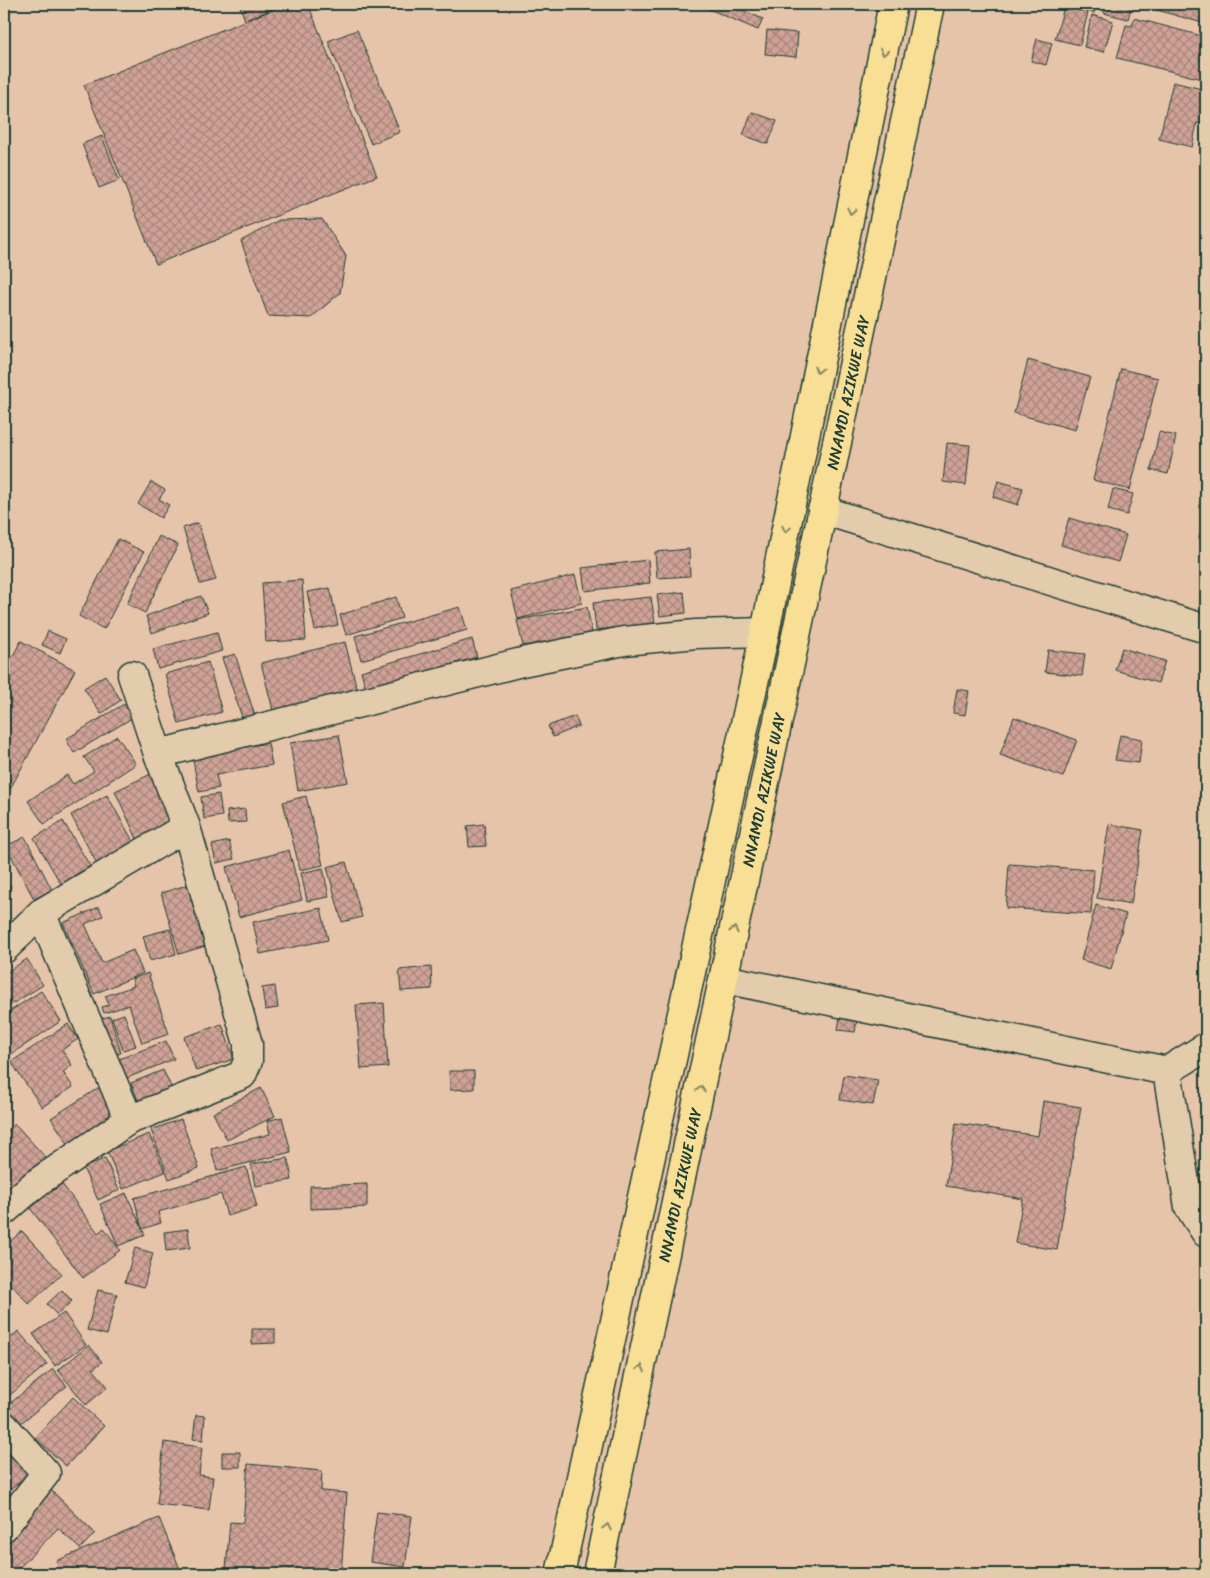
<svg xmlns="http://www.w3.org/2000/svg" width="1210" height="1578" font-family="Sriracha,sans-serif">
  <defs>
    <pattern id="building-cross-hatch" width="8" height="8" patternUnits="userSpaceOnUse" patternTransform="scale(1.25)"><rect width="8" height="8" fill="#d0a297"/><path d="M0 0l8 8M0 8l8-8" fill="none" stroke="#a8857c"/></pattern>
  </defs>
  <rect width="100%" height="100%" fill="#e6c4aa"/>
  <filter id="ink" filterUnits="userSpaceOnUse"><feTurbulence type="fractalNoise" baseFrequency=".02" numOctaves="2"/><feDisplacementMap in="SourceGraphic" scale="10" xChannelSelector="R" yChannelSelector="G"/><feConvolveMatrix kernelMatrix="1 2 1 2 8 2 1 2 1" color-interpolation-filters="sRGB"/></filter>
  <g filter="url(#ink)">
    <!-- building -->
    <path fill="url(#building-cross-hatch)" stroke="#1f3d34" d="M4,4H13L4,18Z
      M239,4H285L245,20Z
      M287,4H308L377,176L156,264L84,85Z
      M711,4H728L763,19L758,30L709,9Z
      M1064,4H1097L1094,13Z
      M1107,4H1114L1131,8L1128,19L1104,13Z
      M1136,4H1206V24Z
      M1064,7L1088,12L1080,45L1055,39Z
      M1092,15L1113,21L1104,52L1084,47Z
      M1134,18L1206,37V44L1201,62L1206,63V80L1117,58L1126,25L1132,26Z
      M357,30L400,132L371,144L328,41Z
      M767,30L798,33L796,57L765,54Z
      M1037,39L1052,43L1046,65L1031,61Z
      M1173,82L1206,90V125L1197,123L1192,147L1159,139Z
      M752,112L777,121L768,144L743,135Z
      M102,136L119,180L99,188L82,144Z
      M322,219L346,256L340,293L311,318L268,316L241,241L279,220Z
      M1028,360L1090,377L1075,430L1014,413Z
      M1121,369L1158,378L1130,490L1093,480Z
      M1159,432L1176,436L1168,474L1151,470Z
      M947,443L970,445L966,485L943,482Z
      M998,481L1023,488L1018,505L993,497Z
      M151,482L165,490L159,499L169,505L161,518L138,504Z
      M1113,489L1133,494L1127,515L1108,510Z
      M1206,509V539L1199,538Z
      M1069,518L1126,535L1118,562L1061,545Z
      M198,523L216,580L200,584L183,528Z
      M159,536L178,545L145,613L127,604Z
      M118,539L144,552L104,629L79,616Z
      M689,549L690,576L657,578L655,552Z
      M648,560L650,583L585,591L582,568Z
      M575,575L582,603L518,619L511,591Z
      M302,580L306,640L266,642L262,583Z
      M330,588L338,625L315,630L307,592Z
      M684,592L686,613L660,616L657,595Z
      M201,596L208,613L152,633L146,616Z
      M396,597L402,618L346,635L340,615Z
      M651,597L655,623L596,630L593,603Z
      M460,607L467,630L361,660L355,636Z
      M587,607L592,633L523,646L517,620Z
      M48,631L66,639L60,653L42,645Z
      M217,632L222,651L158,669L153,649Z
      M472,639L477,657L366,689L361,671Z
      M21,641L75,670L4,800V672Z
      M345,642L358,693L274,714L261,663Z
      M1122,648L1165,661L1158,683L1115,670Z
      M1048,650L1085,654L1082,676L1045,672Z
      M235,654L256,719L244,723L222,658Z
      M208,662L222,712L179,724L165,674Z
      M105,675L121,700L101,714L84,688Z
      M957,689L969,691L965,715L953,713Z
      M124,704L132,718L74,753L66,739Z
      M575,716L579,726L553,737L548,726Z
      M1014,717L1077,740L1063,777L1000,755Z
      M339,735L348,782L298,791L290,743Z
      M1120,735L1142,739L1139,763L1115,760Z
      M117,736L136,764L44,824L28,801L67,775L73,784L94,771L84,757Z
      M268,743L272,765L216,775L219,788L199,792L192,755Z
      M153,773L177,823L138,841L115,791Z
      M219,794L222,816L204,819L201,797Z
      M107,795L134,843L97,864L71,815Z
      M306,796L323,865L300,870L283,802Z
      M245,809L246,822L228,823L227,811Z
      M63,821L90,866L61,884L34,838Z
      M484,824L486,846L469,847L467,826Z
      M1109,824L1143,830L1131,904L1097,898Z
      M25,837L52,890L34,899L6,846Z
      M229,841L234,859L216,863L212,845Z
      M289,850L302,900L239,917L226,867Z
      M346,862L362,917L342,922L327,867Z
      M1009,864L1094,870L1091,914L1006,908Z
      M323,868L329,897L307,901L301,873Z
      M4,877L11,887L4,892Z
      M193,883L212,944L179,954L161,893Z
      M1096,905L1126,914L1111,969L1081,960Z
      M99,907L103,916L85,924L102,963L133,950L143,973L94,994L63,923Z
      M321,908L328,940L260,954L253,922Z
      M170,929L176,954L150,961L143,936Z
      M27,959L43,985L4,1009V974Z
      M431,967L432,989L401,991L399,970Z
      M148,973L169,1034L142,1043L129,1005L104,1013L102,1007L109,1005L105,996L134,986L132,979Z
      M275,986L278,1008L265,1010L262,988Z
      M41,991L61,1021L4,1059V1015Z
      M384,1003L388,1067L361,1069L356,1005Z
      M841,1011L858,1014L855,1032L838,1030Z
      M124,1014L136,1046L123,1050L112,1018Z
      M110,1016L121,1053L108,1057L96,1020Z
      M68,1024L78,1039L62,1050L72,1065L63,1072L73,1087L42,1107L11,1062Z
      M222,1024L234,1059L196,1071L184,1037Z
      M166,1041L174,1059L127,1078L119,1059Z
      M163,1070L172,1089L139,1103L131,1083Z
      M449,1071H474V1089L450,1090Z
      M844,1075L878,1080L873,1105L840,1100Z
      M100,1087L118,1116L70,1147L51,1118Z
      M261,1088L275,1116L227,1140L213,1113Z
      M1043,1101L1081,1107L1057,1250L1015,1243L1023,1199L946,1186L956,1123L1038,1136Z
      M282,1117L291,1152L217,1171L211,1149L270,1134L267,1121Z
      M181,1119L199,1168L169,1179L151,1130Z
      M15,1124L47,1159L4,1196V1134Z
      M149,1134L165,1172L123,1189L107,1151Z
      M105,1158L119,1190L98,1200L83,1168Z
      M288,1158L292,1180L255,1186L251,1164Z
      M246,1167L257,1207L227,1216L221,1194L158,1212L161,1223L142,1229L134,1198Z
      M62,1184L98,1233L104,1228L120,1250L83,1278L30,1208Z
      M367,1184V1207L310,1209V1186Z
      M126,1193L145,1235L118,1246L100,1204Z
      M188,1229L190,1248L166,1251L164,1232Z
      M22,1231L62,1274L29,1304L4,1277V1247Z
      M135,1248L153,1253L144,1287L125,1282Z
      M62,1290L72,1301L57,1315L47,1304Z
      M98,1290L117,1294L107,1335L87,1330Z
      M64,1313L86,1345L55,1366L33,1334Z
      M252,1329H275V1343L252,1344Z
      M18,1331L47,1364L4,1400V1344Z
      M89,1345L102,1362L93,1369L108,1387L86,1405L58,1370Z
      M53,1369L67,1386L17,1426L4,1411V1408Z
      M73,1397L104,1426L66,1466L35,1438Z
      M196,1415L205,1416L203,1440L193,1439Z
      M164,1442L202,1447L199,1475L213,1477L209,1510L157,1504Z
      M4,1446L29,1473L4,1496Z
      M222,1452H240V1467H222Z
      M248,1464L322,1471L321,1491L347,1493L341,1574H289L226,1569L230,1522L243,1523Z
      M49,1488L95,1533L80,1549L58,1528L13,1574H4V1534Z
      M377,1512L412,1516L405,1567L370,1562Z
      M159,1518L182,1574H62L56,1561Z"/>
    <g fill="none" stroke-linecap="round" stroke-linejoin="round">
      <!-- minor casing -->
      <g stroke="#1f3d34" stroke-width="31">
        <path id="minor" d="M822,510L1206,629
          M158,754L522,662L624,641L696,634L765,632
          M41,913L129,1120
          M4,949L41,913L186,827
          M724,979L1167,1071
          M1206,1047L1167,1071L1189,1207L1206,1233
          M4,1211L35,1184L129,1120L242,1075L248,1061V1044L186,827L158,754L132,675
          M4,1426L46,1473L4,1527"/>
      </g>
      <!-- highway casing -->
      <g stroke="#1f3d34" stroke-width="31">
        <g id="highway">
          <path d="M560,1574L765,632L893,4"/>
          <path id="s1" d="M597,1574L930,4"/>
        </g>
      </g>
      <!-- minor -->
      <use href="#minor" stroke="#e3ccac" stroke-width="28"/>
      <!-- highway -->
      <use href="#highway" stroke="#f9df96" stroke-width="28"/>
    </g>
    <!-- one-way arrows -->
    <defs><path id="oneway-chevron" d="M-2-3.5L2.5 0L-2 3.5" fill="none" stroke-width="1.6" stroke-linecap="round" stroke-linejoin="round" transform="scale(1.25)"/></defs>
    <g stroke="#818660">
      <use href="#oneway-chevron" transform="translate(884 52) rotate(102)"/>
      <use href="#oneway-chevron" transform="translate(851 211) rotate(102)"/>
      <use href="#oneway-chevron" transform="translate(818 370) rotate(102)"/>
      <use href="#oneway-chevron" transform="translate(786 529) rotate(102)"/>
      <use href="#oneway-chevron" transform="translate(734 930) rotate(-78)"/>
      <use href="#oneway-chevron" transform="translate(701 1089) rotate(-78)"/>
      <use href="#oneway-chevron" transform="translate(641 1368) rotate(-78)"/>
      <use href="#oneway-chevron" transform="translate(607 1527) rotate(-78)"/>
    </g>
  </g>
  <g text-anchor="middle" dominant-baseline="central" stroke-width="5" stroke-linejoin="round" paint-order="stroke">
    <!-- street labels -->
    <g font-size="16" fill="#1f3d34" stroke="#e3ccac">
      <text stroke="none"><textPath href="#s1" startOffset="1208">NNAMDI AZIKWE WAY</textPath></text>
      <text stroke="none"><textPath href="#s1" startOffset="802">NNAMDI AZIKWE WAY</textPath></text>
      <text stroke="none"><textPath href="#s1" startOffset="398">NNAMDI AZIKWE WAY</textPath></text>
    </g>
  </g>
  <!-- margin -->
  <rect width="1210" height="1578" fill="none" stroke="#e3ccac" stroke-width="20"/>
  <rect x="10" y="10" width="1190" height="1558" fill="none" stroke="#1f3d34" stroke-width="2" filter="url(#ink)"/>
</svg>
